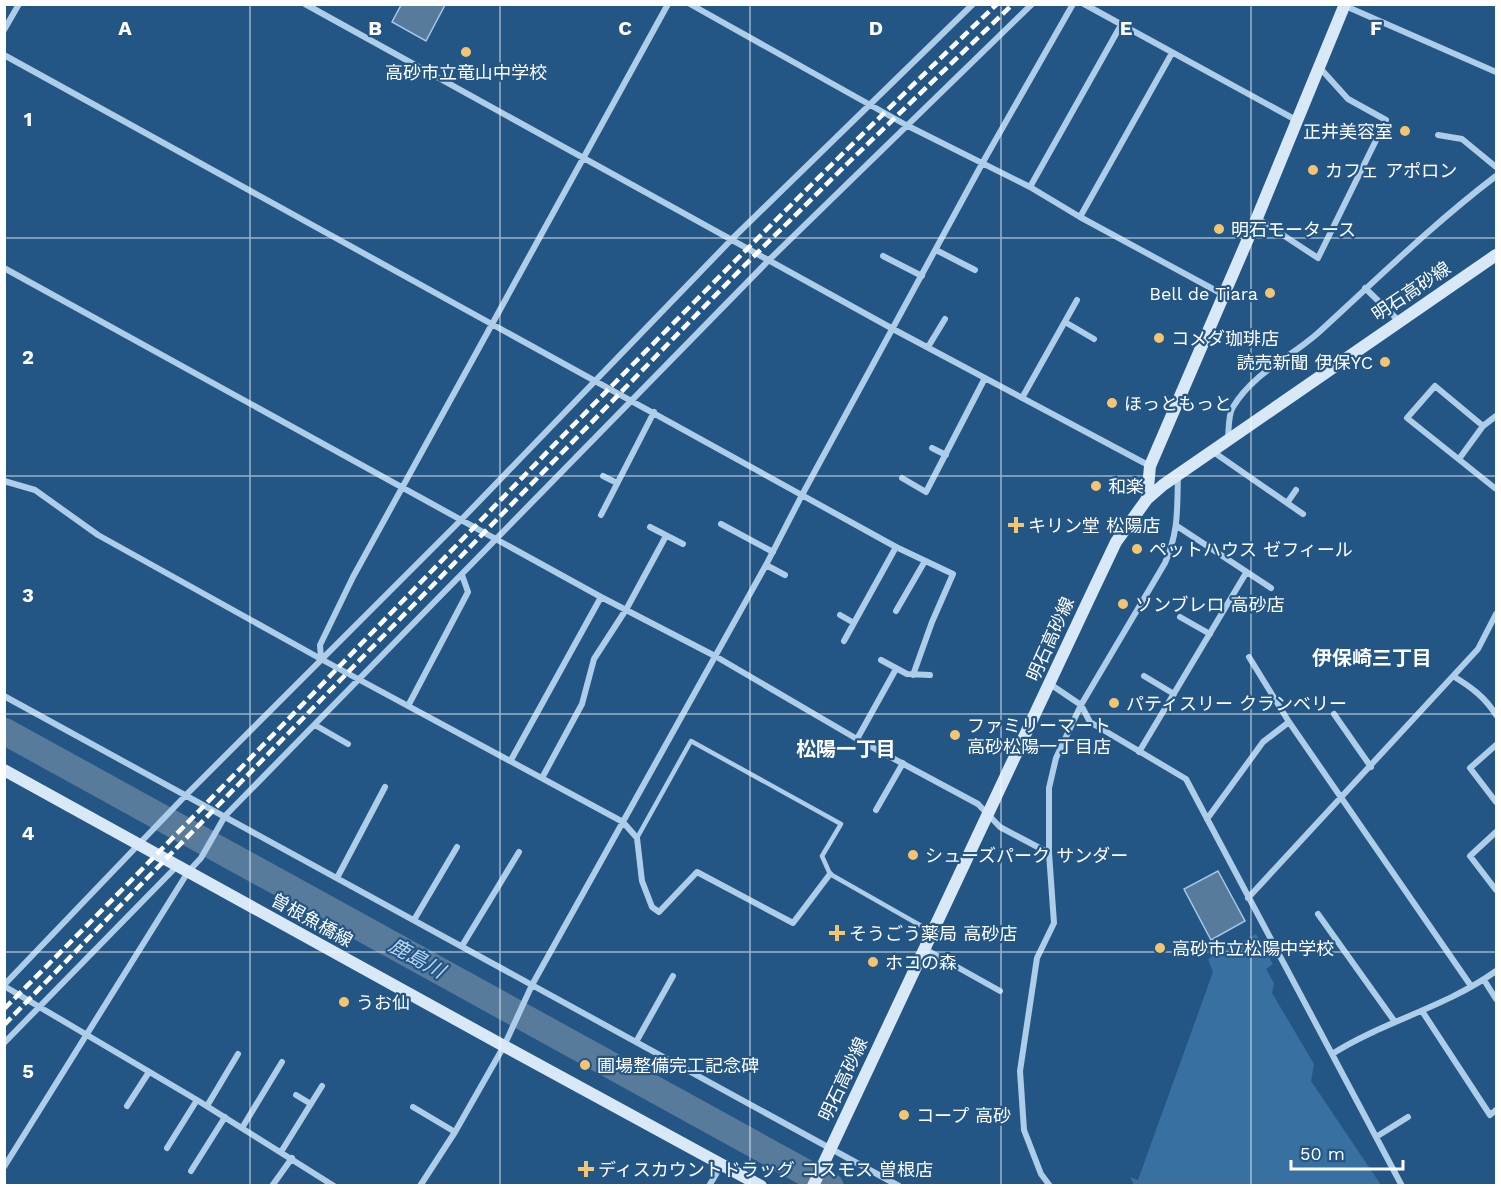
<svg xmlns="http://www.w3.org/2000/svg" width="1501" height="1190" font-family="'Work Sans','Noto Sans JP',sans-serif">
  <rect width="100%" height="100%" fill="#245685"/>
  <!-- green -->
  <path fill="#3870a2" d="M1256,934L1273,964L1266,969L1274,983L1272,993L1314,1064L1311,1081L1381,1185H1134L1130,1177L1138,1180L1213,972L1208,959Z"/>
  <!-- water -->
  <path fill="#587a9b" stroke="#a2c9e9" stroke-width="1.5" d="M401,5V4L445,5L426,41L392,22Z
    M1218,871L1245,921L1211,940L1184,889Z"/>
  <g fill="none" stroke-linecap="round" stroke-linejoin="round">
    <!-- river -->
    <path stroke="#587a9b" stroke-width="27" d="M4,731L830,1186"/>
    <!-- lane -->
    <path stroke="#aecde8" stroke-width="4.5" d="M637,838L691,741L841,824L822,856L830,874L932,932"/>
    <!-- street -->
    <path stroke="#aecde8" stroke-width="6" d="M305,4L893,329L1150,466
      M690,4L906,125L1030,187L1080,217L1224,295
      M1084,4L1296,120
      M1343,5L1496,72
      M4,30L19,4
      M4,55L896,547L953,574L932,622L913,675
      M1438,135L1462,139L1496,167
      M1030,187L1121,25
      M1080,217L1172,53
      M1257,218L1318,258L1386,120L1348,99L1320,68
      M936,250L975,270
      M883,256L922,276
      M4,268L601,597L715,656L857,739L978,804L1000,827L1049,853L1054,923L1037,958L1020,1071L1024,1130L1041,1174L1050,1186
      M1365,288L1399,321
      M1065,322L1094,339
      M928,347L945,319
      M1022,398L1077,300
      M1483,426L1435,386L1407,418L1496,489
      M1228,438C1229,429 1228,415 1233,407C1253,373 1290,358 1318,333C1377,279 1433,224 1496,176
      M932,448L946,455
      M1212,451L1303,514
      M1459,459L1483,426L1496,416
      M603,476L617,483
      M902,478L926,492L985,378
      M4,481L35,490L98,535L321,659L623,822L637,838L642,881L652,907L659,912L697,872L793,923L830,874
      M1287,503L1296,490
      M601,515L654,412
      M721,524L773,552
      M1177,526L1271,588
      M650,527L683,544
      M766,565L785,575
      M896,611L925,561
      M840,615L854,623
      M1180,617L1210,634
      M844,641L896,547
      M1249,657L1289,722L1471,986
      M321,659L320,645L353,577L668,4
      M881,660L907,674L930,675
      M1144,676L1174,694
      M1453,676C1471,687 1485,697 1496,715
      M1050,684L1081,705L1090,722L1186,779L1402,1186
      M4,696L899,1186
      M408,706L468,592L462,575
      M1334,714L1371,767
      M315,725L348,744
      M857,739L896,669
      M1496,745L1470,768L1496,802
      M1139,752L1246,573
      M511,760L601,597
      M542,778L582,704L594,659L627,608L666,536
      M876,810L903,763
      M1207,819L1263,742L1289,722
      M1496,832L1470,856L1496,890
      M1049,853V788L1056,758L1081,705L1165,563C1179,531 1177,509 1178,474
      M337,878L385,787
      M1248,898L1478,649L1496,614
      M1318,914L1395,1022
      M414,920L457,847
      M462,946L519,852
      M925,949L1000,991
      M1484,980L1496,999
      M4,985L186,795L461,520L732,239L973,4
      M4,986L197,1100L334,1186
      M1422,1011L1490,1115L1496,1110
      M636,1042L673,976
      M4,1043L177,866
      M1332,1054C1384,1021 1446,1007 1496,971
      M296,1095L311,1104
      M127,1106L149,1072
      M207,1106L238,1054
      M413,1107L455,1132
      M242,1128L282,1062
      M1376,1137L1408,1117
      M167,1148L197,1100
      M281,1152L322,1086
      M4,1167L188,872L201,858L225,816L769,260L1032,4
      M191,1171L225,1117
      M272,1186L292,1158
      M420,1186L455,1132L504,1046L532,985L766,565L802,495L983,162L1073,4
      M709,1186L722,1164"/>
    <!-- secondary -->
    <path stroke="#d8e8f7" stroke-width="12" d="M1147,499L1150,466L1257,218L1345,4
      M4,770L504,1046L761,1186
      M813,1186L1088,601L1116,542L1147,499L1163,485L1496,255"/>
    <!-- rail -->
    <path stroke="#fff" stroke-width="4.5" stroke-dasharray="10 4.5" stroke-linecap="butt" d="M4,1009C337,675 656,329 997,4
      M4,1025L744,266L848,163L1013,4"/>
  </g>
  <!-- grid -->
  <path fill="none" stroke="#fff" stroke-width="1.5" stroke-opacity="0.55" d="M250,4V1186M500,4V1186M750,4V1186M1001,4V1186M1251,4V1186M4,238H1496M4,476H1496M4,714H1496M4,952H1496"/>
  <!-- markers -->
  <g fill="#f3c471" stroke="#245685" stroke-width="2">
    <circle cx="466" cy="52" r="6"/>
    <circle cx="1405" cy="131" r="6"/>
    <circle cx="1313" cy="170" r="6"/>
    <circle cx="1219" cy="229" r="6"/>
    <circle cx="1270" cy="293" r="6"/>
    <circle cx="1159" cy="338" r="6"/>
    <circle cx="1385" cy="362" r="6"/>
    <circle cx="1112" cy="403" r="6"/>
    <circle cx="1096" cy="486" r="6"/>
    <path d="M1013 516h6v6h6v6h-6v6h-6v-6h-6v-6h6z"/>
    <circle cx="1137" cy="549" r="6"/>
    <circle cx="1123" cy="604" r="6"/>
    <circle cx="1114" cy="703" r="6"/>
    <circle cx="955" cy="735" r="6"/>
    <circle cx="913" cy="855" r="6"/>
    <path d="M834 924h6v6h6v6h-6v6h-6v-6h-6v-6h6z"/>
    <circle cx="1160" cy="948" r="6"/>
    <circle cx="873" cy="962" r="6"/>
    <circle cx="344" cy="1002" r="6"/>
    <circle cx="585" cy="1065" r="6"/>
    <circle cx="904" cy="1115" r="6"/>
    <path d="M583 1160h6v6h6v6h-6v6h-6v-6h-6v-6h6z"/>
  </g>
  <g text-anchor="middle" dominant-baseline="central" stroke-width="4.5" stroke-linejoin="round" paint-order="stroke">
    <!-- poi labels -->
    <g font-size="18" fill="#fff" stroke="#245685" text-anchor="start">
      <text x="466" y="72" text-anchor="middle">高砂市立竜山中学校</text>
      <text x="1393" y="131" text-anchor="end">正井美容室</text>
      <text x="1325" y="170">カフェ アポロン</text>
      <text x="1231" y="229">明石モータース</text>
      <text x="1258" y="293" text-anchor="end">Bell de Tiara</text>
      <text x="1171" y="338">コメダ珈琲店</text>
      <text x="1373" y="362" text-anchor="end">読売新聞 伊保YC</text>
      <text x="1124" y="403">ほっともっと</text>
      <text x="1108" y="486">和楽</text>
      <text x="1028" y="525">キリン堂 松陽店</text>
      <text x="1149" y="549">ペットハウス ゼフィール</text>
      <text x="1135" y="604">ソンブレロ 高砂店</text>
      <text x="1126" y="703">パティスリー クランベリー</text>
      <text x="967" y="725">ファミリーマート<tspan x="967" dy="21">高砂松陽一丁目店</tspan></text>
      <text x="925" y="855">シューズパーク サンダー</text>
      <text x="849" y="933">そうごう薬局 高砂店</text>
      <text x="1172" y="948">高砂市立松陽中学校</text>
      <text x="885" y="962">ホコの森</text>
      <text x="356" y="1002">うお仙</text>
      <text x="597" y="1065">圃場整備完工記念碑</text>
      <text x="916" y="1115">コープ 高砂</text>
      <text x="598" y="1169">ディスカウントドラッグ コスモス 曽根店</text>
    </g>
    <!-- street labels -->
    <g font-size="18" fill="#fff" stroke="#245685">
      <text transform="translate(1411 291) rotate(-34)">明石高砂線</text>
      <text transform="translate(1050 639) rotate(-66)">明石高砂線</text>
      <text transform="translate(312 920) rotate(29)">曽根魚橋線</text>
      <text transform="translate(843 1079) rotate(-65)">明石高砂線</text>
    </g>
    <!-- neighbourhood labels -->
    <g font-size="20" font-weight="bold" fill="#fff" stroke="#245685">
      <text x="1372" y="658">伊保崎三丁目</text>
      <text x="846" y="749">松陽一丁目</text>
    </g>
    <!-- water labels -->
    <g font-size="20" font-style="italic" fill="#bad6f0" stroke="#245685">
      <text transform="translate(417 958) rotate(29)">鹿島川</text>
    </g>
  </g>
  <g font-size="20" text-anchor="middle" font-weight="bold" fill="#fff" stroke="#245685" stroke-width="4.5" stroke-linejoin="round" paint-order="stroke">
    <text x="125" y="35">A</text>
    <text x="375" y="35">B</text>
    <text x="625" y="35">C</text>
    <text x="876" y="35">D</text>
    <text x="1126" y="35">E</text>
    <text x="1376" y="35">F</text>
    <text x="28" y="126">1</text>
    <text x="28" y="364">2</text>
    <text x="28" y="602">3</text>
    <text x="28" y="840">4</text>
    <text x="28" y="1078">5</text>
  </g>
  <!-- border -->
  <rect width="1501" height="1190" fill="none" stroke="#ffffff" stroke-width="12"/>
  <!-- scale -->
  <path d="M1291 1160v9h112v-9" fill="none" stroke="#ffffff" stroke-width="3"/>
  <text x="1300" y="1160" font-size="18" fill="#ffffff" stroke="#245685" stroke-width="4.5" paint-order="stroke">50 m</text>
</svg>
